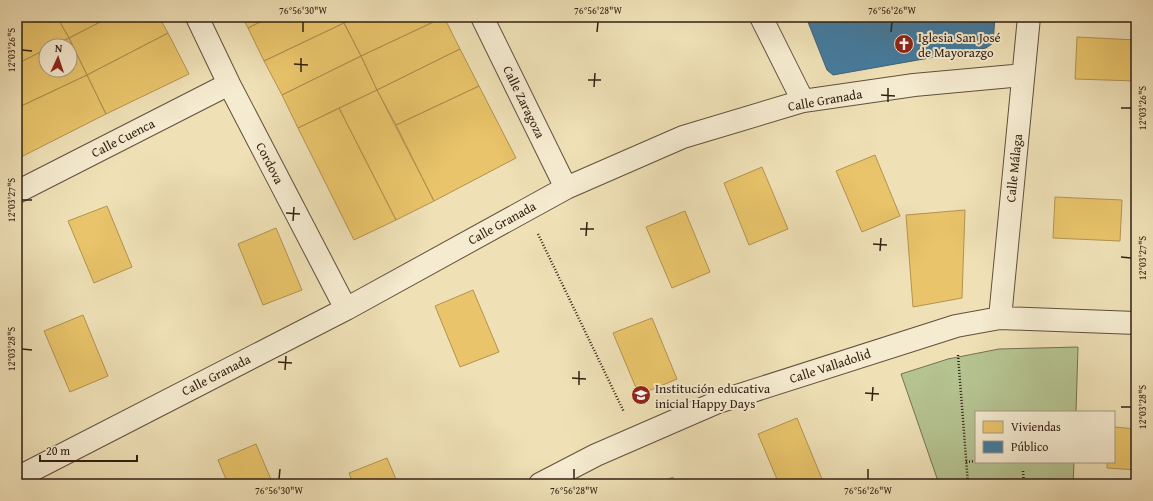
<svg xmlns="http://www.w3.org/2000/svg" width="1153" height="501" font-family="'Gentium Book Plus',serif">
  <rect width="100%" height="100%" fill="#efe0b6"/>
  <filter id="stains"><feTurbulence type="fractalNoise" baseFrequency=".005" numOctaves="4"/><feColorMatrix values="0 0 0 0 .2 0 0 0 0 .09 0 0 0 0 .02 0 0 0 .5 -.17"/></filter>
  <radialGradient id="worn" r=".72"><stop offset=".6" stop-color="#630" stop-opacity="0"/><stop offset="1" stop-color="#630" stop-opacity=".3"/></radialGradient>
  <!-- green -->
  <path fill="#b5c391" stroke="#747252" d="M1078,347L1076,412H976V462H1074L1073,484H939L901,374L948,359L999,349Z"/>
  <!-- homes -->
  <path fill="#e9c46a" stroke="#b29350" d="M17,17H57L69,38L53,46H46V49L17,64Z
    M57,17H110L69,38Z
    M110,17H159L168,33L87,75L69,38Z
    M242,17H270L248,28Z
    M270,17H341L344,23L264,61L248,28Z
    M341,17H357L344,23Z
    M357,17H444L361,56L344,23Z
    M444,17L460,49L377,90L361,56Z
    M344,23L361,56L282,95L264,61Z
    M168,33L189,74L106,114L87,75Z
    M1077,37L1136,40V81L1075,79Z
    M69,38L87,75L17,108V64L46,49V70H70V46H53Z
    M460,49L479,86L396,125L377,90Z
    M361,56L377,90L298,128L282,95Z
    M87,75L106,114L17,159V108Z
    M479,86L516,158L434,201L396,125Z
    M377,90L434,201L396,220L339,108Z
    M339,108L396,220L354,240L298,128Z
    M875,155L900,216L862,232L836,171Z
    M762,167L788,229L749,245L724,183Z
    M1055,197L1122,200L1120,241L1053,238Z
    M107,206L132,267L94,283L68,221Z
    M965,210L962,298L913,307L906,215Z
    M685,211L710,272L672,288L646,227Z
    M276,228L302,290L263,305L238,244Z
    M473,290L499,352L460,367L435,306Z
    M83,315L108,376L70,392L44,331Z
    M652,318L677,379L639,395L613,333Z
    M797,418L822,479L811,484H779L758,434Z
    M1114,427L1136,429V470L1107,468V462H1114Z
    M256,444L273,484H228L218,460Z
    M387,458L398,484H353L349,473Z
    M673,477L676,484H656Z
    M163,480L165,484H153Z"/>
  <!-- public -->
  <path fill="#457b9d" stroke="#3f6074" d="M806,17H995L993,43L986,48L833,75L827,70Z"/>
  <g fill="none" stroke-linecap="round" stroke-linejoin="round">
    <!-- street casing -->
    <g stroke="#61503c" stroke-width="24">
      <path id="street" d="M197,17L229,84L346,309
        M482,17L566,188
        M761,17L803,101
        M17,192L229,84
        M1000,318L1029,17
        M17,478L346,309L566,188L683,137L803,101L914,85L1023,75
        M540,484L596,455L718,402L956,326L1000,318L1136,323"/>
    </g>
    <!-- path -->
    <path stroke="#322013" stroke-width="2.5" stroke-dasharray="1 2" stroke-linecap="butt" d="M538,234L624,412
      M958,355L968,484
      M966,462L976,461
      M1023,471L1024,484"/>
    <!-- street -->
    <use href="#street" stroke="#f5ebd0" stroke-width="22"/>
  </g>
  <!-- ticks -->
  <path fill="none" stroke="#322013" stroke-width="1.5" d="M303,32V22M597,32L598,22M891,32L892,22M22,50L32,51M294,64L308,65M301,72V58M588,80H601M594,87L595,73M881,95L895,96M888,102V88M1121,108H1131M22,200H32M286,213L300,214M293,221L294,207M580,229H594M586,236L587,222M873,244L887,245M880,251L881,238M1121,257L1131,258M22,349L32,350M278,362L292,363M285,370L286,356M572,378L586,379M579,385V371M865,393L879,394M872,401L873,387M1121,407H1131M279,479L280,469M574,479V469M868,479V469"/>
  <!-- icons -->
  <defs>
    <g id="church-disc" transform="scale(1)"><circle r="9.5" fill="#8f2418" stroke="#f5ebd0"/><path d="M-1.2-6h2.4v3.5h3.3v2.4h-3.3V6h-2.4V-.1h-3.3v-2.4h3.3Z" fill="#fff"/></g>
    <g id="school-disc" transform="scale(1)"><circle r="9.5" fill="#8f2418" stroke="#f5ebd0"/><path d="M0-5L7-2L0 1L-7-2ZM-4 1L0 2.5L4 1V4Q0 6-4 4Z" fill="#fff"/></g>
  </defs>
  <g fill-rule="evenodd">
    <use href="#church-disc" x="904" y="44"/>
    <use href="#school-disc" x="641" y="395"/>
  </g>
  <g text-anchor="middle" dominant-baseline="central" stroke-width="4" stroke-linejoin="round" paint-order="stroke">
    <!-- poi labels -->
    <g font-size="13" fill="#322013" stroke="#f5ebd0" text-anchor="start">
      <text x="918" y="37">Iglesia San José<tspan x="918" dy="15">de Mayorazgo</tspan></text>
      <text x="655" y="388">Institución educativa<tspan x="655" dy="15">inicial Happy Days</tspan></text>
    </g>
    <!-- street labels -->
    <g font-size="13" fill="#322013" stroke="#f5ebd0">
      <text transform="translate(825 100) rotate(-10)">Calle Granada</text>
      <text transform="translate(524 102) rotate(64)">Calle Zaragoza</text>
      <text transform="translate(123 138) rotate(-27)">Calle Cuenca</text>
      <text transform="translate(270 163) rotate(63)">Cordova</text>
      <text transform="translate(1014 168) rotate(-84)">Calle Málaga</text>
      <text transform="translate(502 223) rotate(-29)">Calle Granada</text>
      <text transform="translate(830 366) rotate(-18)">Calle Valladolid</text>
      <text transform="translate(216 375) rotate(-27)">Calle Granada</text>
    </g>
  </g>
  <!-- margin -->
  <rect width="1153" height="501" fill="none" stroke="#efe0b6" stroke-width="44"/>
  <!-- legend -->
  <rect x="975" y="411" width="140" height="52" fill="#f5ebd0" stroke="#a79a84"/>
  <rect x="983" y="421" width="20" height="12" fill="#e9c46a" stroke="#a79a84"/>
  <text x="1011" y="431" font-size="12" fill="#322013">Viviendas</text>
  <rect x="983" y="441" width="20" height="12" fill="#457b9d" stroke="#a79a84"/>
  <text x="1011" y="451" font-size="12" fill="#322013">Público</text>
  <!-- north arrow -->
  <g transform="translate(58 58) rotate(3)"><circle r="19" fill="#f5ebd0" stroke="#a79a84"/>
  <path d="M0-3L7 15L0 10L-7 15Z" fill="#8f2418"/>
  <text y="-6" font-size="11" font-weight="bold" text-anchor="middle" fill="#322013">N</text>
  </g>
  <!-- scale -->
  <path d="M40 455v6h97v-6" fill="none" stroke="#322013" stroke-width="2"/>
  <text x="46" y="455" font-size="12" fill="#322013" stroke="#f5ebd0" stroke-width="3" paint-order="stroke">20 m</text>
  <rect x="22" y="22" width="1109" height="457" fill="none" stroke="#322013" stroke-width="1.5"/>
  <g font-size="10" text-anchor="middle" fill="#322013">
    <text x="303" y="14">76°56'30"W</text>
    <text x="598" y="14">76°56'28"W</text>
    <text x="892" y="14">76°56'26"W</text>
    <text transform="translate(11 50) rotate(-90)" y="4">12°03'26"S</text>
    <text transform="translate(1142 108) rotate(-90)" y="4">12°03'26"S</text>
    <text transform="translate(11 200) rotate(-90)" y="4">12°03'27"S</text>
    <text transform="translate(1142 258) rotate(-90)" y="4">12°03'27"S</text>
    <text transform="translate(11 349) rotate(-90)" y="4">12°03'28"S</text>
    <text transform="translate(1142 407) rotate(-90)" y="4">12°03'28"S</text>
    <text x="279" y="494">76°56'30"W</text>
    <text x="574" y="494">76°56'28"W</text>
    <text x="868" y="494">76°56'26"W</text>
  </g>
  <rect width="100%" height="100%" filter="url(#stains)"/>
  <rect width="100%" height="100%" fill="url(#worn)"/>
</svg>
